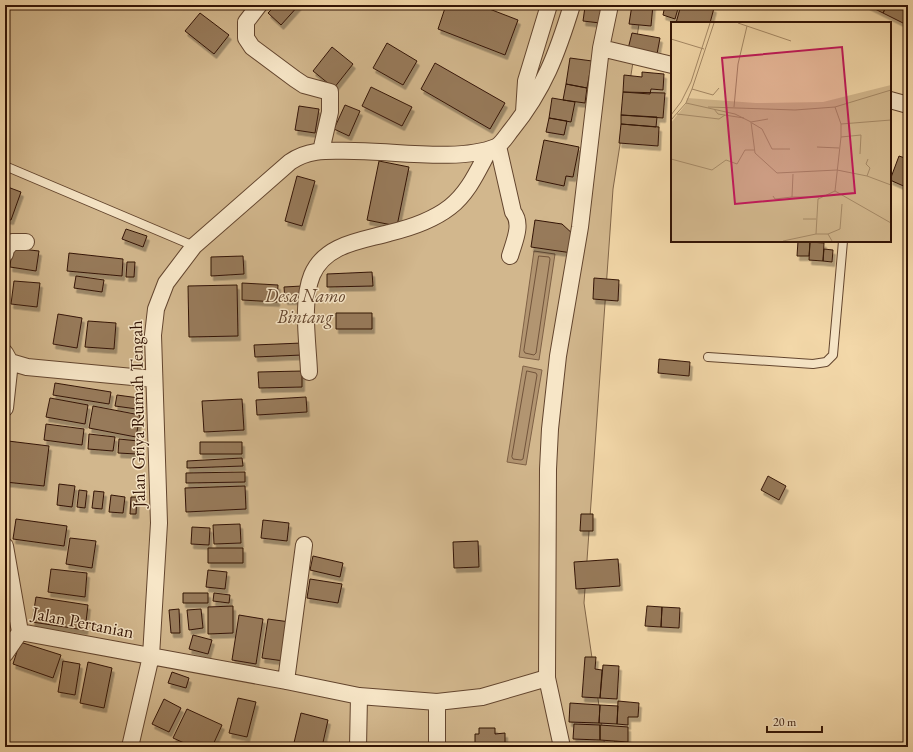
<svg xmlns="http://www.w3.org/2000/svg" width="913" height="752" font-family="'EB Garamond',serif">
  <defs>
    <filter id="shadow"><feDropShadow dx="2.5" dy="4.5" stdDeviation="0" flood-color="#0004"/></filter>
  </defs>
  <rect width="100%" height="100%" fill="#f3d8a9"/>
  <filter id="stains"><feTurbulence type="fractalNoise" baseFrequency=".005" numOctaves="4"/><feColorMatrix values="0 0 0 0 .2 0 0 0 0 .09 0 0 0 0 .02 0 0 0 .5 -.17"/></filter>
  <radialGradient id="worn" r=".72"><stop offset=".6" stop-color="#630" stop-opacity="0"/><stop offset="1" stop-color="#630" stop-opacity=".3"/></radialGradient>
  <!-- green -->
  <path fill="#d2b78d" stroke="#826649" d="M5,5H642L613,189L584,603L605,747H5Z"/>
  <!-- water -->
  <path fill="#b29571" stroke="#7f6146" d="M534,251L555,254L539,360L519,357Z
    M523,366L542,370L526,465L507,462Z"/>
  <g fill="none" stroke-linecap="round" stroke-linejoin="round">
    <!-- shore -->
    <path stroke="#72543b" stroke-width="1" d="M539,256L549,257L550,259L536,353L534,355L525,353L524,351Z
      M527,371L536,373L537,375L523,459L521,460L513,459L512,457Z"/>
  </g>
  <!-- building -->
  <path fill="#977a5a" stroke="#331405" filter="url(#shadow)" d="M276,5H299L281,25L268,13Z
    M446,5H479L518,20L505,55L438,29Z
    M585,5H603L602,9L585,7Z
    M632,5H653L651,26L629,24Z
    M665,5H679L675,19L663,15Z
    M681,5H704L714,8L710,23H676Z
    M867,5H887L883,13Z
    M887,5H908L907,25L883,13Z
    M585,7L602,9L600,23L583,21Z
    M200,13L229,35L214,54L185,31Z
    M632,33L660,38L657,54L628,49Z
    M387,43L417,61L403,85L373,68Z
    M332,47L353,64L334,88L313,71Z
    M570,58L592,61L587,88L566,84Z
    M435,63L505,103L490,129L421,89Z
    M642,72L664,74L663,90L651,89L650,94L623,92L624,75L642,77Z
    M566,84L587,88L585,103L563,100Z
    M371,87L412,107L402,126L362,106Z
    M623,92L665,93L663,118L621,115Z
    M552,98L575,102L571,122L549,118Z
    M345,105L360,111L349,136L334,129Z
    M299,106L319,109L315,133L295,130Z
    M621,115L657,117L656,127L621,124Z
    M549,118L567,121L564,135L546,132Z
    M621,124L659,127L658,146L619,143Z
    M544,140L579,147L573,177L566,176L564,186L536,180Z
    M899,156L908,159V188L890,180Z
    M379,161L409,167L397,226L367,220Z
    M297,176L315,181L302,226L285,221Z
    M5,186L21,192L11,220L5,219Z
    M535,220L562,224L574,235L572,253L531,247Z
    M126,229L147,236L143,247L122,239Z
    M798,241L810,242L809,256H797Z
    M810,242L824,243L823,261L809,260Z
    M12,248L39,251L36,271L10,267Z
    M824,249L833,250L832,262L823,261Z
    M69,253L123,259L122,276L67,271Z
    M243,256L244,274L211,276V257Z
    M127,262H135L134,277H126Z
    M372,272L373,286L327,287V274Z
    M76,276L104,280L102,292L74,288Z
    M594,278L619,280L618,301L593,299Z
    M14,281L40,283L37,307L11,304Z
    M242,283L278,285L277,302L242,300Z
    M237,285L238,336L189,337L188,286Z
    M302,286V300H285L284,287Z
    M336,313H372V329H336Z
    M58,314L82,318L77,348L53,344Z
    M88,321L116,323L114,349L85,347Z
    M302,343V355L255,357L254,345Z
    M659,359L690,362L689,376L658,373Z
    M302,371V387L259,388L258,372Z
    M55,383L111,392L109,404L53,395Z
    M117,395L139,398L137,409L115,406Z
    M306,397L307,412L257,415L256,400Z
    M50,398L88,405L85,424L46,417Z
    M242,399L244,430L204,432L202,401Z
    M93,406L140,415L136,437L89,428Z
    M46,424L84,429L82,445L44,440Z
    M89,434L115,437L113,451L88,449Z
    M119,439L138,441L137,454L118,453Z
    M8,441L49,446L44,486L5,482Z
    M200,442H242V454H200Z
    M242,458L243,466L187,468V461Z
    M245,472V482L186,483V473Z
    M768,476L786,486L779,500L761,490Z
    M59,484L75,486L72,507L57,505Z
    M245,486L246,509L186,512L185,488Z
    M79,490L87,491L85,508L77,507Z
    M94,491L104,492L102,509L92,508Z
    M111,495L125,497L123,513L109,512Z
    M131,497H137L136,514H130Z
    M581,514H593V531H580Z
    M16,519L67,526L64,546L13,539Z
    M263,520L289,523L287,541L261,538Z
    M240,524L241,543L214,544L213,525Z
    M192,527L210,528L209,545L191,544Z
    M70,538L96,541L92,568L66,564Z
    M478,541L479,567L454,568L453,542Z
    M208,548H243V563H208Z
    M313,556L343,563L340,577L310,570Z
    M618,559L620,586L576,589L574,562Z
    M51,569L87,573L85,597L48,592Z
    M208,570L227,572L225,589L206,587Z
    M310,579L342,584L338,603L307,598Z
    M183,593H208V603H183Z
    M214,593L230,595L229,603L213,601Z
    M36,597L88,605L85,630L32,622Z
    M233,606V633L208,634V607Z
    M647,606L662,607L661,627L645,626Z
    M662,607L680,608L679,628L661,627Z
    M179,609L180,633H171L169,610Z
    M201,609L203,628L189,630L187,610Z
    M239,615L263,619L256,664L232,660Z
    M268,619L290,622L284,661L262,658Z
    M193,635L212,640L208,654L189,649Z
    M20,642L61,655L53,678L13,664Z
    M585,657H596L595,669L602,670L600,698L582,697Z
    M63,661L80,664L75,695L58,692Z
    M88,662L112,668L104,708L80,703Z
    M603,665L619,666L617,699L600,698Z
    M172,672L189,678L186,688L168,683Z
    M238,698L256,702L247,737L229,733Z
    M164,699L181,708L169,732L152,724Z
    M618,701L639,703L638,717H628V725L617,724Z
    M570,703L600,705L599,723L569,722Z
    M600,705L618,706L617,724L599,723Z
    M187,709L222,725L212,747H193L173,738Z
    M301,713L328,720L322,747H293Z
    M574,724L600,725V740L573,739Z
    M600,725L628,727V742L600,740Z
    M479,728H495V734L505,733V747H475V734H479Z
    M614,742L632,743V747H614Z"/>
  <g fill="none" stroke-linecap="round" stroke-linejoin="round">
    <!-- service casing -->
    <g stroke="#63452e" stroke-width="10">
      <path id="service" d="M5,166L194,246
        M708,357L813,364L826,362L833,355L843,241"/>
    </g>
    <!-- minor casing -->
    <g stroke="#63452e" stroke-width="18">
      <path id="minor" d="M259,5L246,22V38L252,47L295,79L304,85L330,92V112L321,151
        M601,48L672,65
        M890,100L908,105
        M524,112L526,81L549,5
        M498,146L513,212C523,224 514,242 510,256
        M5,254L6,249L12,242H26
        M5,353L10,362L27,367L154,379
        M309,372C308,343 301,302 312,275C325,244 361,241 389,233C410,228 432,221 450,207C469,192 478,170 489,150
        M5,408L10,362
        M5,546L20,632L286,681L359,696L437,702L482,697L547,678
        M5,654L20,632
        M286,681L304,545
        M130,747L151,656L159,523L153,335L156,309L166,283L194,246L290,162C310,148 331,151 354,151C394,151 460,162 496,147C502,144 507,135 512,129C544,89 557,54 572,5
        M358,747L359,696
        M437,747V702
        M562,747L547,678L548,469L550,429L558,356L580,227L601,48L610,5"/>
    </g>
    <!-- service -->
    <use href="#service" stroke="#f7e6c7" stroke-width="8"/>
    <!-- minor -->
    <use href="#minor" stroke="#f7e6c7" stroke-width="16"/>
  </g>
  <g text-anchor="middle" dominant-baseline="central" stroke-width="3" stroke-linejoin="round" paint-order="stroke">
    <!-- park labels -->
    <g font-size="18" font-style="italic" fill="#63452e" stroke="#f7e6c7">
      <text x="305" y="295">Desa Namo<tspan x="305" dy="21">Bintang</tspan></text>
    </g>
    <!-- street labels -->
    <g font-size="18" fill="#331405" stroke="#f7e6c7">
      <text transform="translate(137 414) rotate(-91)">Jalan Griya Rumah Tengah</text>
      <text transform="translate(83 622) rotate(11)">Jalan Pertanian</text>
    </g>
  </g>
  <!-- overview -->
  <g transform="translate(671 22)">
    <rect width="220" height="220" fill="#f3d8a9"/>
    <path d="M220,63V219H0V101L15,82L16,76L85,81L152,80Z" fill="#d2b78d"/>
    <path fill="none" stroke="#a68a67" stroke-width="1" d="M67,1L120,19M0,17L33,27M21,67L42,73L48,66M15,81L64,92L80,100L84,131L106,151L166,148L196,154L220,163M37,85L124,88L164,85L220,68M63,85L67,42L76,4M43,87L47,92L73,96M6,92L48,97L54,93M0,93L10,80L20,60L39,1M0,98L15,81L21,67L43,1M80,100L97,97M81,101L91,107L101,127H119M170,102L220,98M170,115L190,113L189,132M146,125L168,126M0,137L41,148L55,138L66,142L74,128H83M196,154L199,146L195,142L197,137M164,169L220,201M102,174L104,177L121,175L122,152M121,175H148M132,197H145M157,212L169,207L171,182M112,219L145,212M161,219L157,212H145L147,177L164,169L170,115V102L164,85"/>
    <path fill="#c2185b" fill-opacity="0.15" stroke="#c2185b" stroke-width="2" d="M171,25L184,171L64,182L51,36Z"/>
    <rect width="220" height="220" fill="none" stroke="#331405" stroke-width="2"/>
  </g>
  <!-- margin -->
  <rect width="913" height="752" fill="none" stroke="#f3d8a9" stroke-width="20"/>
  <rect x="6" y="6" width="901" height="740" fill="none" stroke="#331405" stroke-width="2"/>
  <rect x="10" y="10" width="893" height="732" fill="none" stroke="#331405"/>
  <!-- scale -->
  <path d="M767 726v6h55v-6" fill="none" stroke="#331405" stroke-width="2"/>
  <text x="773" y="726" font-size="12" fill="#331405" stroke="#f7e6c7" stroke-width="3" paint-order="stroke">20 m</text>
  <rect width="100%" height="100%" filter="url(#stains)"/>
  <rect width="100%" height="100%" fill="url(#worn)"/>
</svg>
